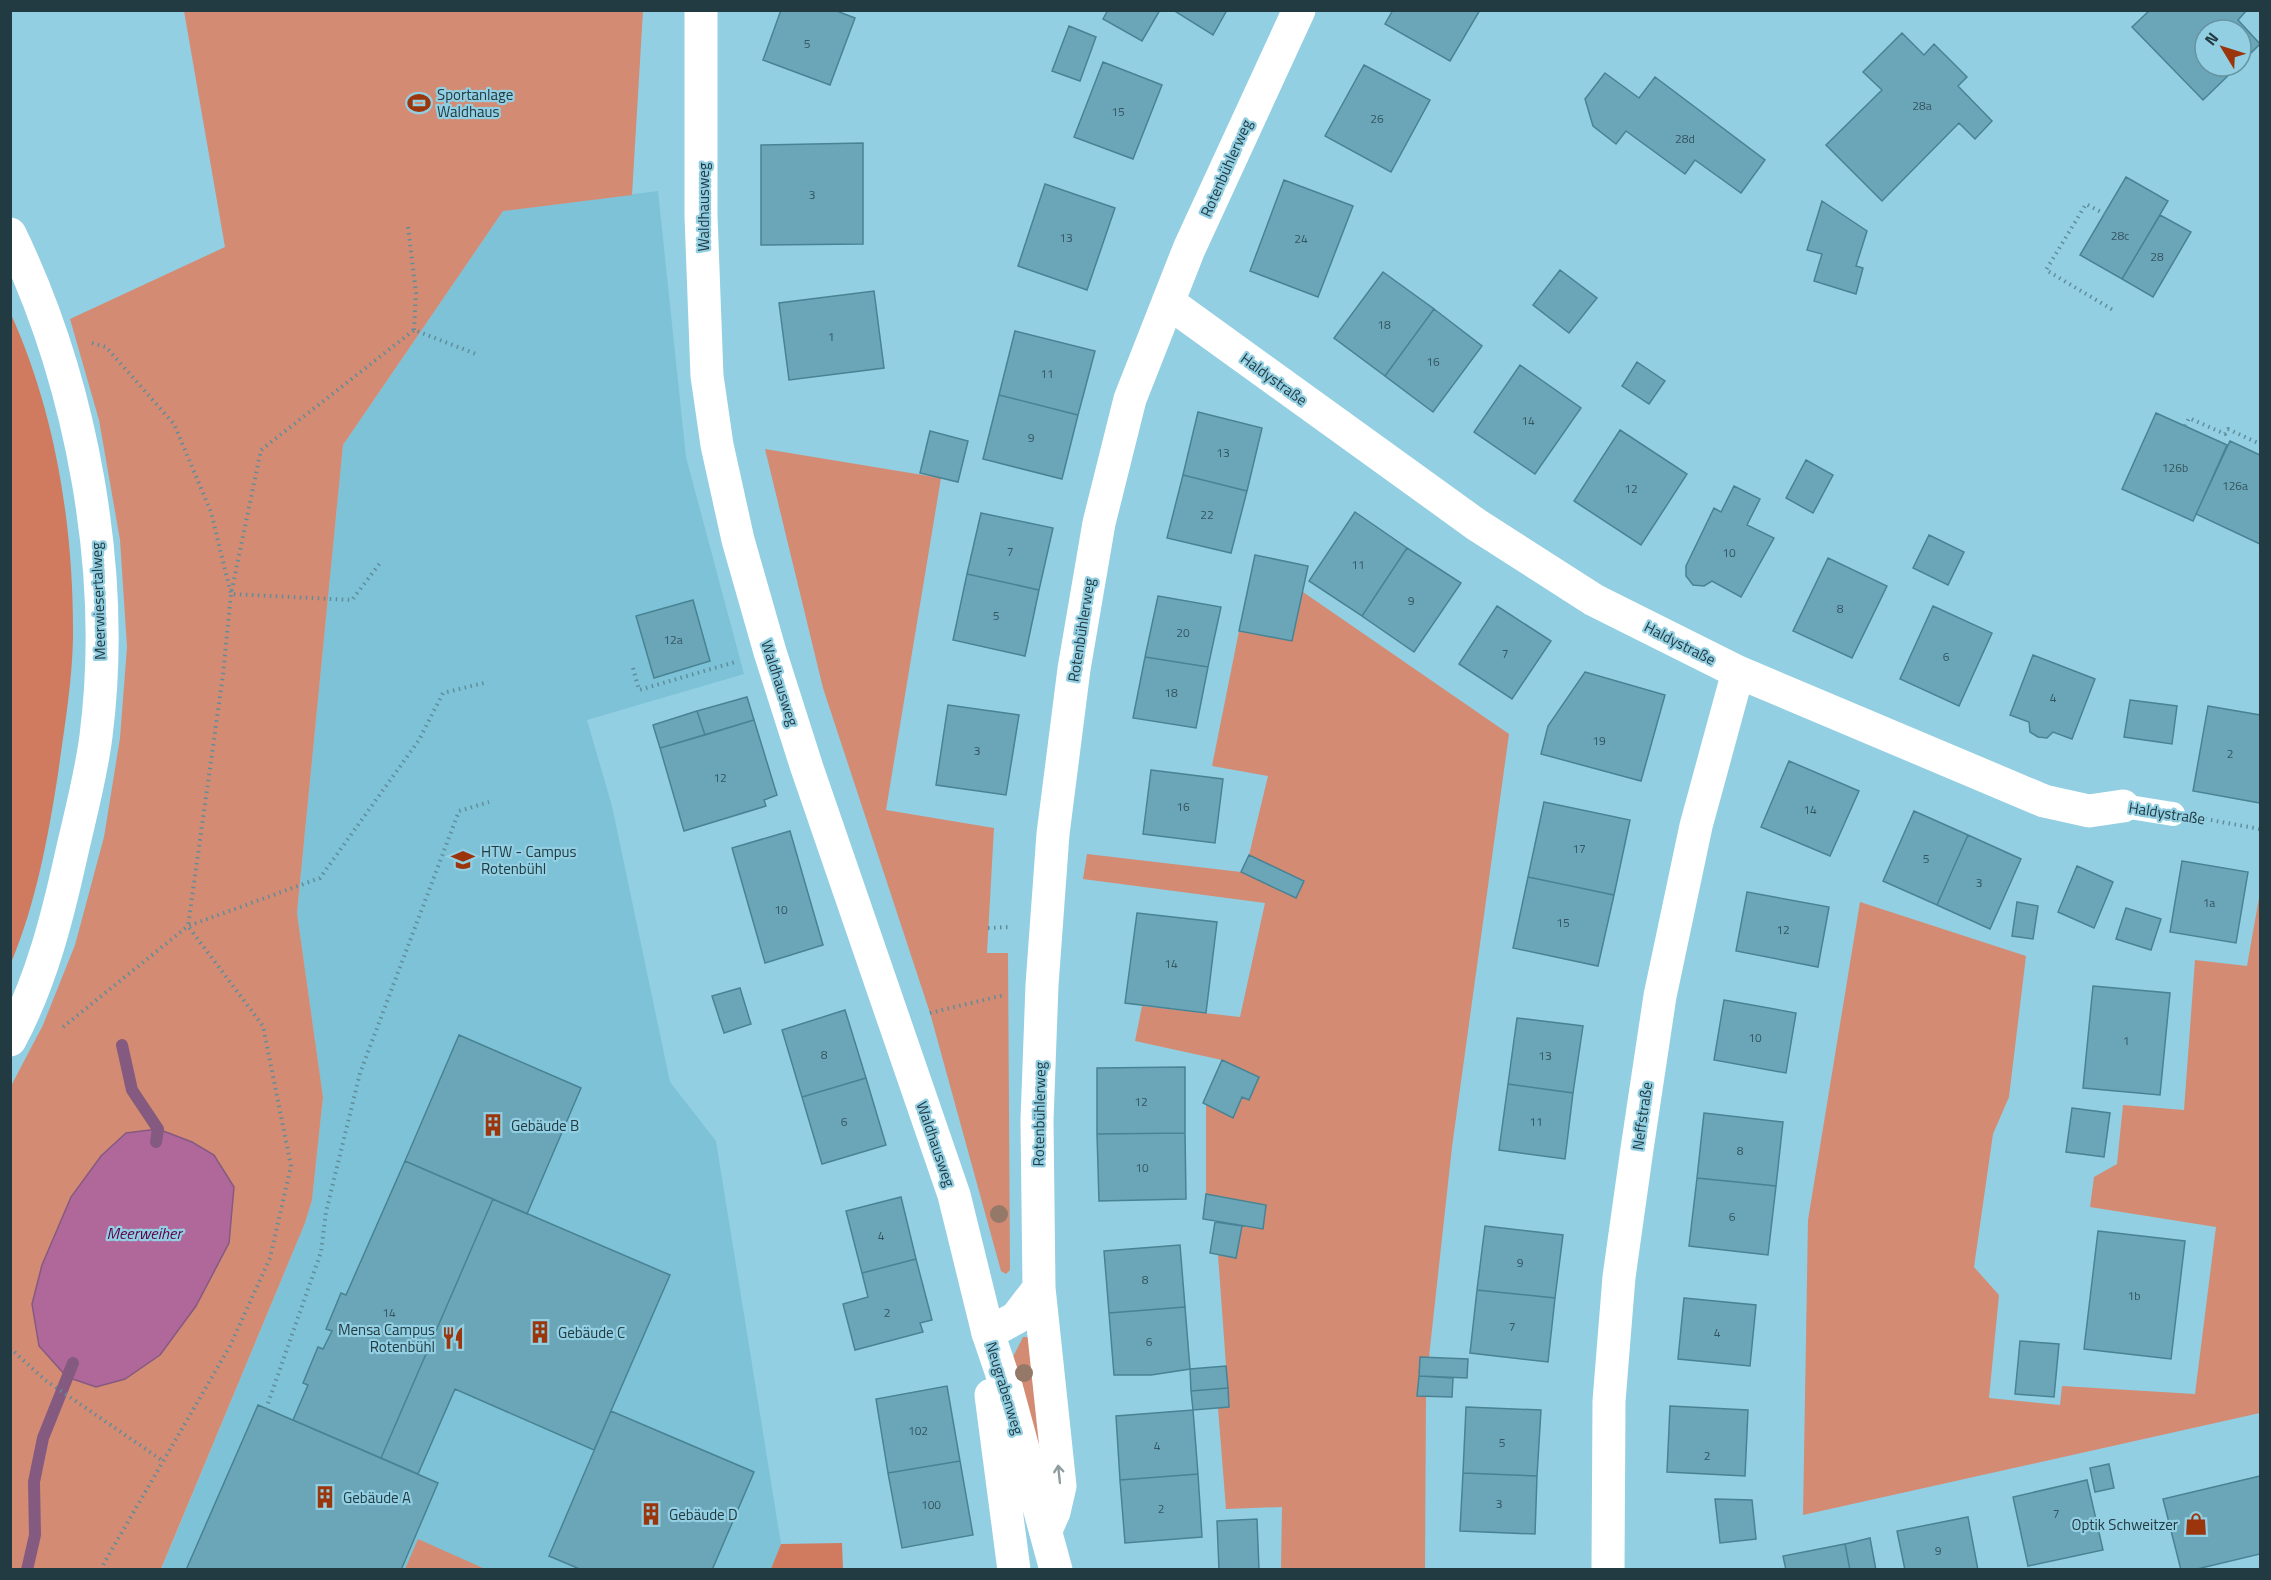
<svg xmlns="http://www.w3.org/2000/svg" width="2271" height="1580" font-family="'Titillium Web',sans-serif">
  <rect width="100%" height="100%" fill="#93cfe2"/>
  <!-- built -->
  <path fill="#7ec2d7" d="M658,191L686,457L744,674L587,720L612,806L670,1082L716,1141L781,1544L771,1570H161L305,1223L312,1200L323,1097L297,913L343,445L503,211Z"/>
  <!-- green -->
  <path fill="#d48b73" d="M184,11H643L632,195L503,211L343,445L297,913L323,1097L312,1200L305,1223L161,1569L11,1570V1086L43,1025L75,945L104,837L120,738L127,647L120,540L99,420L70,319L225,247Z
    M765,449L941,478L886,810L994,828L987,953H1008L1010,1270L1006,1274L1001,1271L930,1013L823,688Z
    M1303,592L1509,734L1452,1147L1429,1357H1420L1418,1395L1426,1396L1425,1569H1281L1282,1507L1226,1509L1218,1408L1229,1407L1218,1255L1236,1257L1242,1226L1263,1229L1266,1205L1206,1194V1105L1233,1117L1242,1097L1249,1100L1259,1077L1222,1060L1135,1041L1142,1006L1240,1017L1265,903L1083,879L1087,854L1241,872L1296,898L1249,855L1268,776L1212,766L1239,631L1292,641Z
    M2260,892V1413L1803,1515L1808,1220L1860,902L2026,956L2009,1097L1993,1134L1974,1267L1999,1295L1989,1398L2060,1405L2062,1386L2195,1394L2216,1227L2090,1207L2094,1177L2117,1164L2123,1105L2184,1110L2195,960L2247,966Z
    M1023,1337H1031L1046,1470L1013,1357Z
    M418,1539L483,1568L482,1569H405Z"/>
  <!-- forest -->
  <path fill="#d07b60" d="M10,312C56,413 74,528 73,639C72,684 64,730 58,774C48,838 36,903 11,963Z
    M842,1543L843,1569H771L781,1544Z"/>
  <!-- water -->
  <path fill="#b0689b" stroke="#855a80" stroke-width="1.5" d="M158,1129L192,1142L214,1155L234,1187L229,1243L196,1306L160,1355L125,1379L96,1387L67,1377L39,1346L32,1304L42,1265L71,1197L101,1156L126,1133Z"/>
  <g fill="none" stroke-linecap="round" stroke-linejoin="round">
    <!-- stream -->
    <path stroke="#855a80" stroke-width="12" d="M122,1045L132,1090L158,1129L156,1142
      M27,1570L35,1535L34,1482L43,1438L73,1363"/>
  </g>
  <!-- building -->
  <path fill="#6ba6b8" stroke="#488394" stroke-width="1.5" d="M781,10H834L855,18L830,85L763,60Z
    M1108,10H1160L1142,41L1103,19Z
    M1173,10H1227L1213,35Z
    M1393,10H1480L1450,61L1385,24Z
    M2150,10H2247L2238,20L2260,44L2241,63V30H2205V66H2238L2203,100L2132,27Z
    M1069,26L1096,37L1080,81L1052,71Z
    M1902,33L1924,55L1934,44L1967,77L1958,86L1992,121L1975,139L1959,123L1882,201L1826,145L1882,90L1863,72Z
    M1103,62L1162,85L1133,159L1074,137Z
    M1364,65L1430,100L1391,172L1325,136Z
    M1605,73L1639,98L1655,77L1765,160L1741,193L1695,160L1685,174L1626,131L1616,144L1593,126L1585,99Z
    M863,143V244L761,245V145Z
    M2126,177L2168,201L2122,279L2080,255Z
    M1284,180L1353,206L1318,297L1250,271Z
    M1045,184L1115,208L1087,290L1018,266Z
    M1822,201L1867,231L1856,266L1863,268L1856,294L1814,281L1822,254L1807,250Z
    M2160,215L2191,232L2153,297L2122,279Z
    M1560,270L1597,298L1569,333L1533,305Z
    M1383,272L1434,309L1385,376L1334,338Z
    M874,291L884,368L789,380L779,303Z
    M1434,309L1482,346L1433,412L1385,376Z
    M1015,331L1095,351L1078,415L999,395Z
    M1637,362L1665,381L1649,404L1622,386Z
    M1520,365L1581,408L1535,474L1474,432Z
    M999,395L1078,415L1062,479L983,459Z
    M1198,412L1262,428L1247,491L1183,475Z
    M2156,413L2227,445L2193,521L2122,489Z
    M1620,430L1687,474L1641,545L1574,501Z
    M930,431L968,441L958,482L920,473Z
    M2230,441L2260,455V544L2196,514Z
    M1806,460L1833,475L1813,513L1786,498Z
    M1183,475L1247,491L1231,553L1167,538Z
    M1734,486L1760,499L1747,525L1774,538L1741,597L1712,581L1704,586L1693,585L1686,576V566L1714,508L1721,512Z
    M1355,512L1407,548L1362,616L1309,581Z
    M981,513L1053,528L1039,590L967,574Z
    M1929,535L1964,552L1948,585L1913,568Z
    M1407,548L1461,583L1414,652L1362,616Z
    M1255,555L1308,566L1292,641L1239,631Z
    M1828,558L1887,586L1852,658L1793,631Z
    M967,574L1039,590L1025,656L953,640Z
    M1158,596L1221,607L1208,667L1145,657Z
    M693,600L710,661L654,678L636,616Z
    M1497,606L1551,641L1512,699L1459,664Z
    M1933,606L1992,633L1959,706L1900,679Z
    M2033,655L2095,679L2072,739L2053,732L2047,738L2038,737L2030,732L2029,722L2010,715Z
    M1145,657L1208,667L1196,728L1133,718Z
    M1585,672L1665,695L1641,781L1541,754L1548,726Z
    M747,697L754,720L705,735L697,711Z
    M2130,700L2177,706L2172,744L2124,737Z
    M948,705L1019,715L1006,795L936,785Z
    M2208,706L2260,715V803L2193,791Z
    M697,711L705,735L660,748L653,725Z
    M754,720L777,795L764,800L766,806L684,831L660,748Z
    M1789,761L1859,791L1830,856L1761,827Z
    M1151,770L1223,779L1215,843L1143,834Z
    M1544,802L1630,820L1614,895L1528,877Z
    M1914,811L1968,835L1937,905L1883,881Z
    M790,831L823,945L765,963L732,848Z
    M1968,835L2021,859L1990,929L1937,905Z
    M1249,855L1304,881L1296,898L1241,872Z
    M2182,861L2248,872L2236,943L2170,932Z
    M2077,866L2113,882L2094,928L2058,912Z
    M1528,877L1614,895L1598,966L1513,948Z
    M1747,892L1829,907L1818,967L1736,951Z
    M2017,902L2038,906L2033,939L2012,936Z
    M2126,908L2161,919L2151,950L2116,939Z
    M1137,913L1217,922L1206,1013L1125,1003Z
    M2093,986L2170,993L2160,1095L2083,1088Z
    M740,988L751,1024L724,1033L712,996Z
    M1724,1000L1796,1013L1786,1073L1714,1060Z
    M845,1010L866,1078L802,1097L782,1030Z
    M1517,1018L1583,1026L1573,1093L1508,1084Z
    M459,1035L581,1088L527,1214L405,1161Z
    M1222,1060L1259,1077L1249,1100L1242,1097L1233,1118L1203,1103Z
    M1185,1067V1133L1097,1134V1068Z
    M866,1078L886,1145L822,1164L802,1097Z
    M1508,1084L1573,1093L1565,1159L1499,1150Z
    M2072,1108L2110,1113L2104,1157L2066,1152Z
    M1704,1113L1783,1122L1776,1186L1697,1178Z
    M1185,1133L1186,1199L1099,1201L1097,1134Z
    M405,1161L493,1199L381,1458L293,1420L308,1385L303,1383L318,1347L323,1349L332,1331L326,1329L341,1293L346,1295Z
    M1697,1178L1776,1186L1768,1255L1689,1246Z
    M1206,1194L1266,1205L1263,1229L1203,1219Z
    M901,1197L916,1259L862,1273L846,1211Z
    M493,1199L670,1275L594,1450L455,1389L418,1474L381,1458Z
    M1215,1222L1242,1226L1236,1258L1210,1253Z
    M1485,1226L1563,1235L1555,1298L1477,1290Z
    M2098,1231L2185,1241L2171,1359L2084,1349Z
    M1180,1245L1185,1307L1109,1313L1104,1251Z
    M916,1259L932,1320L920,1323L923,1332L855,1350L843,1304L868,1297L862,1273Z
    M1477,1290L1555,1298L1548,1362L1470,1353Z
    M1684,1298L1756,1305L1750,1366L1678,1359Z
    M1185,1307L1190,1369L1151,1375H1114L1109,1313Z
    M2020,1341L2059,1344L2054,1397L2015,1394Z
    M1420,1357L1468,1359L1467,1378L1419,1376Z
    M1226,1366L1228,1388L1191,1391L1190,1369Z
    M1419,1376L1453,1378L1452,1397L1417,1396Z
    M947,1386L960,1461L888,1473L876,1399Z
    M1228,1388L1229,1407L1193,1410L1191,1391Z
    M258,1405L438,1483L401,1570H186Z
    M1670,1406L1748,1410L1745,1476L1667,1472Z
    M1466,1407L1541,1410L1537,1476L1463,1473Z
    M1193,1410L1198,1474L1120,1480L1116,1416Z
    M611,1411L754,1472L712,1570H582L549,1556Z
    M960,1461L973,1535L902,1548L888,1473Z
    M2109,1464L2114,1488L2095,1492L2090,1468Z
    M1463,1473L1537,1476L1535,1534L1460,1531Z
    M1198,1474L1202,1537L1125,1543L1120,1480Z
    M2260,1476V1554L2193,1570H2181L2163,1499Z
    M2087,1480L2103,1550L2028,1566L2013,1497Z
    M1715,1499L1752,1500L1756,1539L1720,1543Z
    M1968,1517L1978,1570H1905L1897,1531Z
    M1257,1519L1259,1570H1219L1217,1521Z
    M1870,1538L1876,1570H1850L1845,1544Z
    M1845,1544L1850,1570H1786L1783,1556Z"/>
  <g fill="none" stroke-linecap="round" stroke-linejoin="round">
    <!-- path -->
    <path stroke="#608d9a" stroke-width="4" stroke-dasharray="1.5 4.5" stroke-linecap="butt" d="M2105,214L2086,204L2046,270L2113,310
      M408,227L416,293L414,330
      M92,343L106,347L174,424L211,512L231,594L352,600L380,563
      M2185,426L2189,418L2225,434L2228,429L2260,444
      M633,668L639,690L735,662
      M2205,819L2260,829
      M988,928L1009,927
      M930,1013L1004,995
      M63,1027L188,926L320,878L419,740L443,693L488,682
      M10,1348L45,1380L163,1461
      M266,1409L321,1252L326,1212L360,1073L459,811L489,802
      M100,1570L230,1346L270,1258L291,1166L263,1026L188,926L223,675L231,594L261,450L414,330L476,354"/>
    <!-- service -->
    <path stroke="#fff" stroke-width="24" d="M2123,806L2173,814"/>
    <!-- minor -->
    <path stroke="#fff" stroke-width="33" d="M1168,302L1477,525L1594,600L1738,672L2044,801L2089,811L2123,806
      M988,1333L1016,1318L1039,1288
      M1046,1530L1054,1512L1060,1486L1039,1288L1037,1120L1042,985L1053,834L1074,669L1099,523L1130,399L1189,249L1299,10
      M1608,1570L1609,1401L1619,1277L1637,1149L1660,996L1696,826L1738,672"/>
    <!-- secondary -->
    <path stroke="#fff" stroke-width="33" d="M701,10V216L707,376L717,445L738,540L770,652L807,768L954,1195L988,1333L1006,1386L1056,1570
      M10,234C82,383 117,572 96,736C91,776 80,816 71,856C57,919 41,982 10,1040
      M991,1395L1014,1570"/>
  </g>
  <!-- trees -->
  <g fill="#947868">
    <circle cx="999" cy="1214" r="9"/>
    <circle cx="1024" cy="1373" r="9"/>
  </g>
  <!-- one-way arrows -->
  <defs><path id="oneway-shaft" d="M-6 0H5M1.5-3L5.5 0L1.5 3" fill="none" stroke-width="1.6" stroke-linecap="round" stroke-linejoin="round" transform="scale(1.5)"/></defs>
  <use stroke="#909da0" href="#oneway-shaft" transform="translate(1059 1474) rotate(-96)"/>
  <!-- icons -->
  <defs>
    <g id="stadium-bare" transform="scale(1.8)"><path d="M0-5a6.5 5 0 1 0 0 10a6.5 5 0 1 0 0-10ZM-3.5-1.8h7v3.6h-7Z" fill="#9b350c" stroke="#93cfe2" stroke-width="2.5" paint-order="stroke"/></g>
    <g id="university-bare" transform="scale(1.8)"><path d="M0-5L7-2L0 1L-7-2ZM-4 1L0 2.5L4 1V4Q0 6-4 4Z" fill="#9b350c" stroke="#93cfe2" stroke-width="2.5" paint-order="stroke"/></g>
    <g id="building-bare" transform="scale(1.8)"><path d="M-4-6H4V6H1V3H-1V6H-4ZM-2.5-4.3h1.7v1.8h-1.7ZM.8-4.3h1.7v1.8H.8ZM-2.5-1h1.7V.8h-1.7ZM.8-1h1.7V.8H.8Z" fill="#9b350c" stroke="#93cfe2" stroke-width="2.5" paint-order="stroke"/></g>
    <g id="restaurant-bare" transform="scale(1.8)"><path d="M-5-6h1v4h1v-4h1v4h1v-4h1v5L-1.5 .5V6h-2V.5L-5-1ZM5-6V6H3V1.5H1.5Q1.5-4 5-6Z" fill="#9b350c" stroke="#93cfe2" stroke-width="2.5" paint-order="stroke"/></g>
    <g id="shop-bare" transform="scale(1.8)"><path d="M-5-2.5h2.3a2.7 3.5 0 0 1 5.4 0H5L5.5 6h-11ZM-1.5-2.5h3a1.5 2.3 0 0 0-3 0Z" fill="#9b350c" stroke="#93cfe2" stroke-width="2.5" paint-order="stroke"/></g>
  </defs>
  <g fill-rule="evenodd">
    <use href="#stadium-bare" x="419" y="103"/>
    <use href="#university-bare" x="463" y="860"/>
    <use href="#building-bare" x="493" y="1125"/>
    <use href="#building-bare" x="540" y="1332"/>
    <use href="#restaurant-bare" x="453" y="1338"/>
    <use href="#building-bare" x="325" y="1497"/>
    <use href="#building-bare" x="651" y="1514"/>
    <use href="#shop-bare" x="2196" y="1524"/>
  </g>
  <g text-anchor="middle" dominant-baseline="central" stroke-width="4.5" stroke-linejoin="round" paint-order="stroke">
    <!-- number labels -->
    <g font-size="12" fill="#345660">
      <text x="807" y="43">5</text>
      <text x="1922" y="105">28a</text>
      <text x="1118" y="111">15</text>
      <text x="1377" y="118">26</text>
      <text x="1685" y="138">28d</text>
      <text x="812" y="194">3</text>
      <text x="2120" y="235">28c</text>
      <text x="1066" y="237">13</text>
      <text x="1301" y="238">24</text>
      <text x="2157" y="256">28</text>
      <text x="1384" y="324">18</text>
      <text x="831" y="336">1</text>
      <text x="1433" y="361">16</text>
      <text x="1047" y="373">11</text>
      <text x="1528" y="420">14</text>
      <text x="1031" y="437">9</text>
      <text x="1223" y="452">13</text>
      <text x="2175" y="467">126b</text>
      <text x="2235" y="485">126a</text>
      <text x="1631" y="488">12</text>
      <text x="1207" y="514">22</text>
      <text x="1010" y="551">7</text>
      <text x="1729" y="552">10</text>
      <text x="1358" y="564">11</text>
      <text x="1411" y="600">9</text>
      <text x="1840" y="608">8</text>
      <text x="996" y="615">5</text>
      <text x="1183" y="632">20</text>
      <text x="673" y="639">12a</text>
      <text x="1505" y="653">7</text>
      <text x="1946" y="656">6</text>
      <text x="1171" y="692">18</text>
      <text x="2053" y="697">4</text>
      <text x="1599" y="740">19</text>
      <text x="977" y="750">3</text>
      <text x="2230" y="753">2</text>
      <text x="720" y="777">12</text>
      <text x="1183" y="806">16</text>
      <text x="1810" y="809">14</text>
      <text x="1579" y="848">17</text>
      <text x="1926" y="858">5</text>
      <text x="1979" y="882">3</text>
      <text x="2209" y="902">1a</text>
      <text x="781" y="909">10</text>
      <text x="1563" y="922">15</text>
      <text x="1783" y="929">12</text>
      <text x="1171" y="963">14</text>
      <text x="1755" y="1037">10</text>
      <text x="2126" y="1040">1</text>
      <text x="824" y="1054">8</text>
      <text x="1545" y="1055">13</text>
      <text x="1141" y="1101">12</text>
      <text x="844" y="1121">6</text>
      <text x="1536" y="1121">11</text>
      <text x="1740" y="1150">8</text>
      <text x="1142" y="1167">10</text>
      <text x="1732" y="1216">6</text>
      <text x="881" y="1235">4</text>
      <text x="1520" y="1262">9</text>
      <text x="1145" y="1279">8</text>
      <text x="2134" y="1295">1b</text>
      <text x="389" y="1312">14</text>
      <text x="887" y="1312">2</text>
      <text x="1512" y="1326">7</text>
      <text x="1717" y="1332">4</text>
      <text x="1149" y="1341">6</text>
      <text x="918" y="1430">102</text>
      <text x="1502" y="1442">5</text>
      <text x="1157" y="1445">4</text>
      <text x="1707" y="1455">2</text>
      <text x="1499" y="1503">3</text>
      <text x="931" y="1504">100</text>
      <text x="1161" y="1508">2</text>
      <text x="2056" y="1513">7</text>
      <text x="1938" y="1550">9</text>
    </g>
    <!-- poi labels -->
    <g font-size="15" fill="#223b42" stroke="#93cfe2" text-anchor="start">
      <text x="437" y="94">Sportanlage<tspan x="437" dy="17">Waldhaus</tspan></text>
      <text x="481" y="851">HTW - Campus<tspan x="481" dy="17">Rotenbühl</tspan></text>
      <text x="511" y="1125">Gebäude B</text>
      <text x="435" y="1329" text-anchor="end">Mensa Campus<tspan x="435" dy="17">Rotenbühl</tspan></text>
      <text x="558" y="1332">Gebäude C</text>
      <text x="343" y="1497">Gebäude A</text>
      <text x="669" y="1514">Gebäude D</text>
      <text x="2178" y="1524" text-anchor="end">Optik Schweitzer</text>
    </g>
    <!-- street labels -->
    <g font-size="15" fill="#223b42" stroke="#93cfe2">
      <text transform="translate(1226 168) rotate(-66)">Rotenbühlerweg</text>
      <text transform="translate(703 207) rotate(-90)">Waldhausweg</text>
      <text transform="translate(1274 379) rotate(36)">Haldystraße</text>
      <text transform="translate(98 601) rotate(-92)">Meerwiesertalweg</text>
      <text transform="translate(1081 630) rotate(-81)">Rotenbühlerweg</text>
      <text transform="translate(1680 643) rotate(27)">Haldystraße</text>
      <text transform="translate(780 683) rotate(72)">Waldhausweg</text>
      <text transform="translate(2167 813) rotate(9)">Haldystraße</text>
      <text transform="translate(1039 1114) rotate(-89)">Rotenbühlerweg</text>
      <text transform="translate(1642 1116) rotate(-82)">Neffstraße</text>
      <text transform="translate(936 1144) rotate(71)">Waldhausweg</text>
      <text transform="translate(1005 1388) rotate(73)">Neugrabenweg</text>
    </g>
    <!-- water labels -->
    <g font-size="16" font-style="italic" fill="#5f004d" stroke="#93cfe2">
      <text x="144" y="1233">Meerweiher</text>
    </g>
  </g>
  <!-- border -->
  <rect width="2271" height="1580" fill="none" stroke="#223b42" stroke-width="24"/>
  <!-- north arrow -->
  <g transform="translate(2223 48) rotate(308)"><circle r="28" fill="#93cfe2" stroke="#6694a2" stroke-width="1.5"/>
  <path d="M0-4.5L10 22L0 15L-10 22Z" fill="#9b350c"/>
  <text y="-9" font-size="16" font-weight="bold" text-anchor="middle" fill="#223b42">N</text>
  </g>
</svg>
